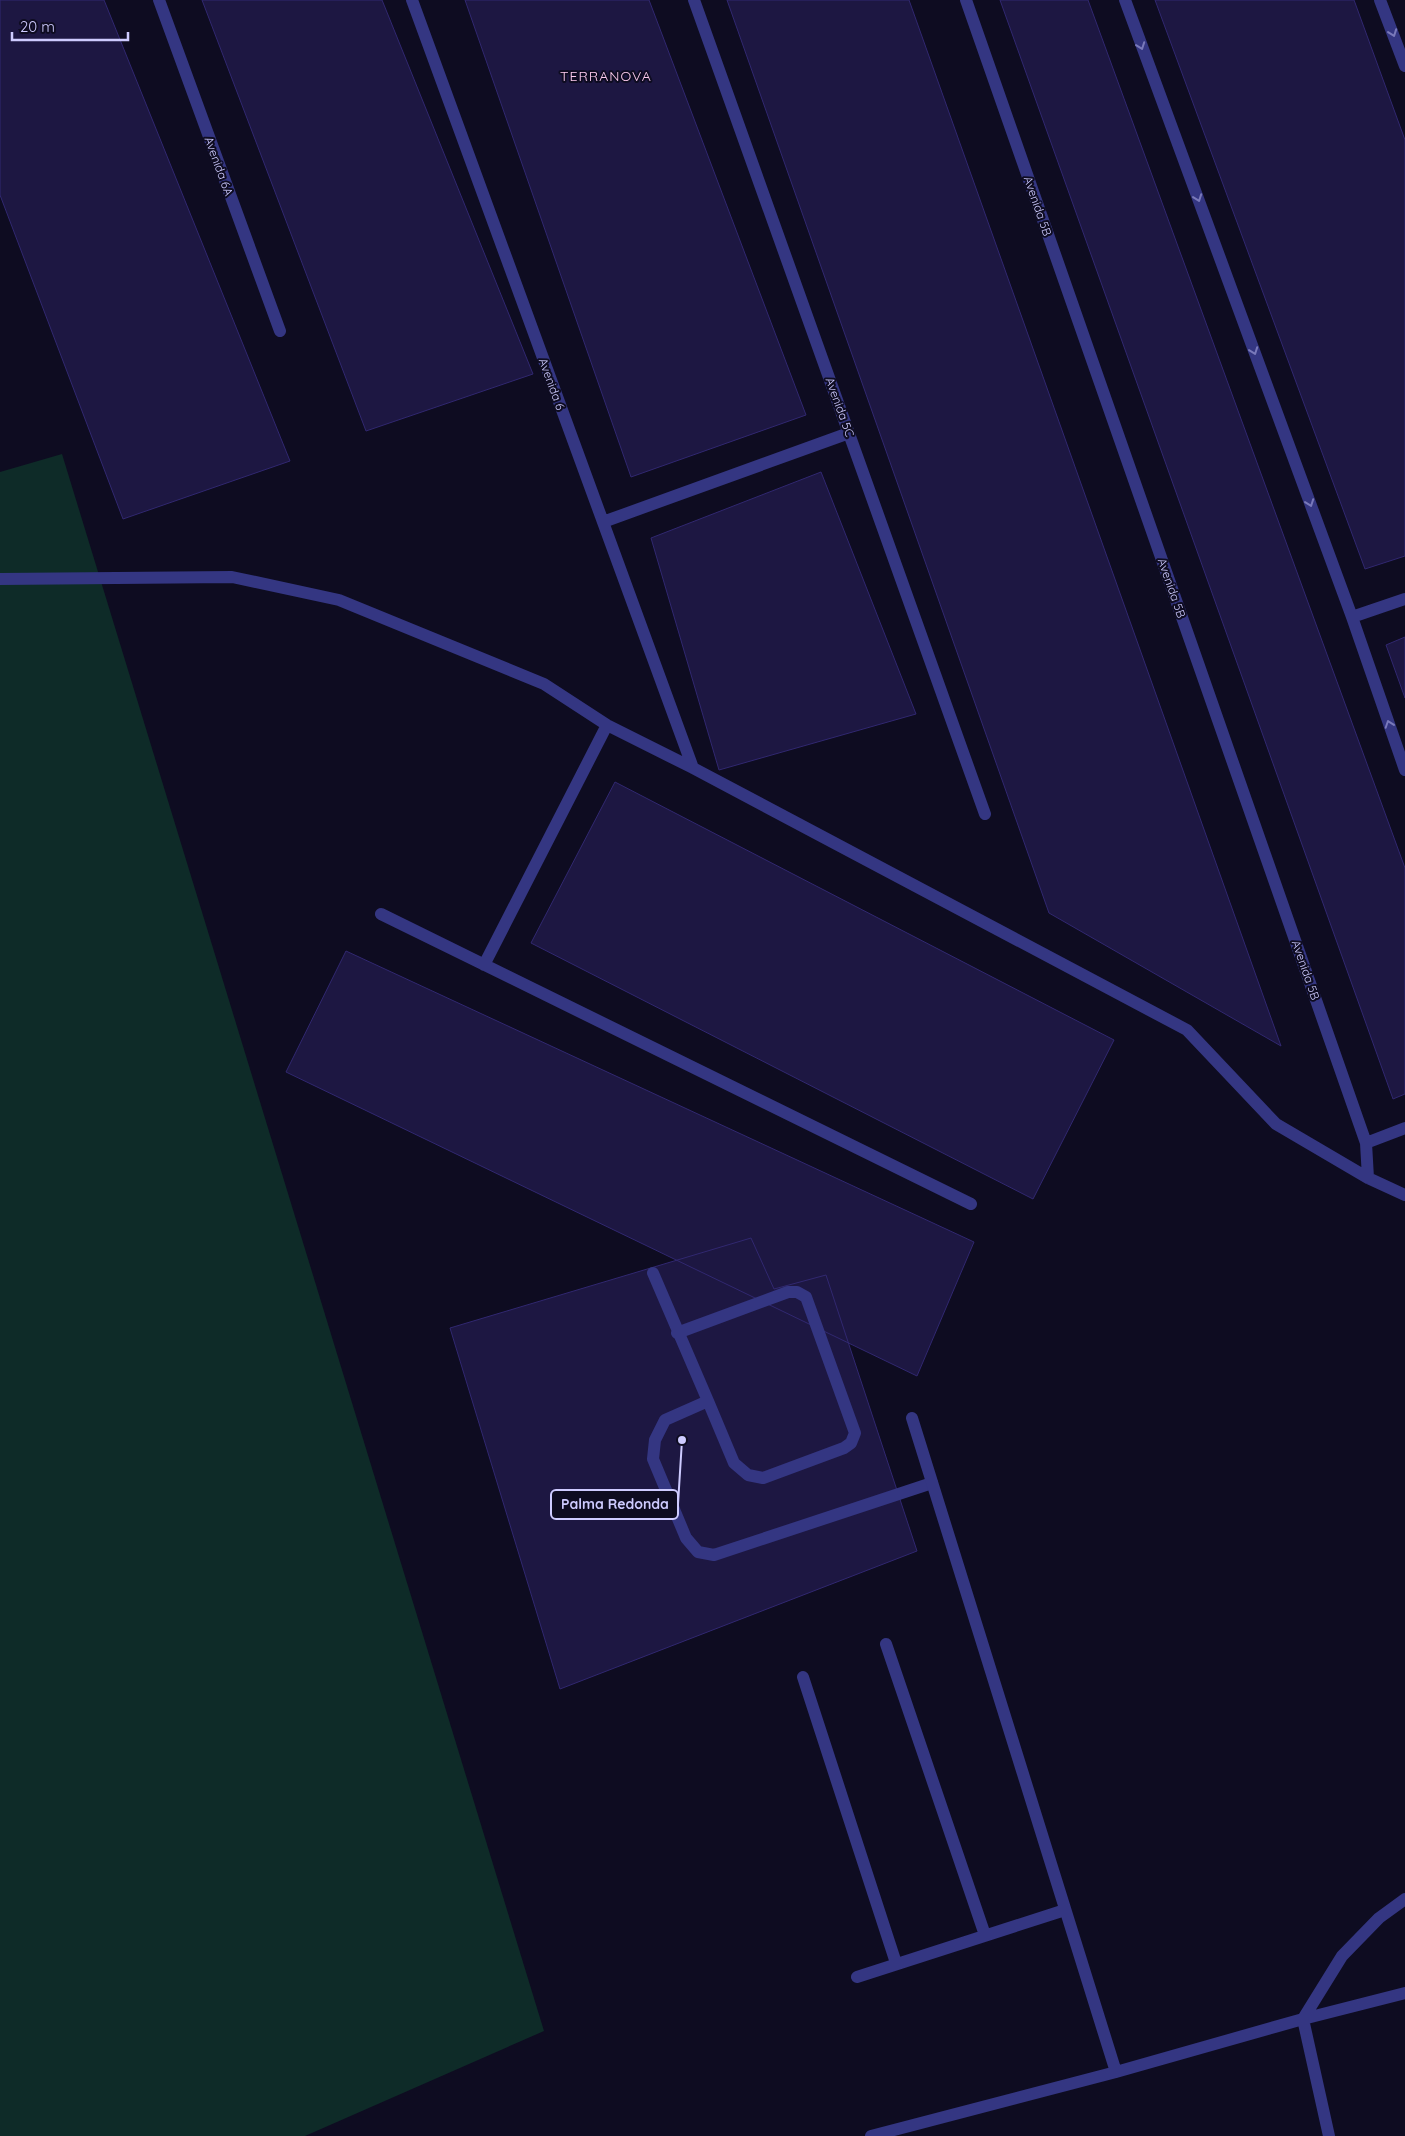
<svg xmlns="http://www.w3.org/2000/svg" width="1405" height="2136" font-family="Quicksand,sans-serif">
  <rect width="100%" height="100%" fill="#0e0c21"/>
  <!-- green -->
  <path fill="#0e2b28" d="M62,454L544,2031L305,2136H0V472Z"/>
  <!-- building -->
  <path fill="#1d1742" stroke="#312870" d="M0,0H104L290,461L123,519L0,195Z
    M202,0H382L533,374L366,431Z
    M465,0H649L806,415L631,477Z
    M727,0H909L1281,1046L1049,913Z
    M1000,0H1088L1405,868V1094L1393,1099Z
    M1155,0H1354L1405,140V556L1365,569Z
    M821,472L916,714L719,770L651,538Z
    M1405,637V698L1386,645Z
    M615,782L1114,1040L1033,1199L531,943Z
    M346,951L974,1242L917,1376L286,1072Z
    M751,1238L774,1289L826,1275L917,1551L560,1689L450,1328Z"/>
  <g fill="none" stroke-linecap="round" stroke-linejoin="round">
    <!-- lane -->
    <path stroke="#343682" stroke-width="12" d="M653,1273L708,1401L665,1420L655,1440L653,1459L686,1538L698,1552L714,1555L932,1483
      M677,1333L788,1292H797L806,1297L855,1433L851,1443L844,1448L763,1478L748,1475L734,1463L708,1401"/>
    <!-- street -->
    <path stroke="#343682" stroke-width="12" d="M159,0L280,331
      M412,0L693,768
      M694,0L985,814
      M966,0L1366,1143L1368,1178
      M1125,0L1352,617L1405,770
      M1380,0L1405,66
      M603,522L849,433
      M0,579L232,577L339,600L544,684L607,725L693,768L1187,1030L1276,1124L1368,1178L1405,1195
      M1352,617L1405,599
      M381,914L971,1204
      M484,965L607,725
      M1366,1143L1405,1128
      M912,1418L1116,2072
      M886,1644L985,1935
      M803,1677L896,1963
      M857,1977L1065,1910
      M871,2136L1116,2072L1303,2019L1405,1993
      M1329,2136L1303,2019L1342,1956L1379,1918L1405,1899"/>
  </g>
  <!-- one-way arrows -->
  <defs><path id="oneway-chevron" d="M-2-3.5L2.5 0L-2 3.5" fill="none" stroke-width="1.6" stroke-linecap="round" stroke-linejoin="round" transform="scale(1.25)"/></defs>
  <g stroke="#7979ba">
    <use href="#oneway-chevron" transform="translate(1393 33) rotate(70)"/>
    <use href="#oneway-chevron" transform="translate(1141 46) rotate(70)"/>
    <use href="#oneway-chevron" transform="translate(1198 198) rotate(70)"/>
    <use href="#oneway-chevron" transform="translate(1254 351) rotate(70)"/>
    <use href="#oneway-chevron" transform="translate(1310 503) rotate(70)"/>
    <use href="#oneway-chevron" transform="translate(1389 724) rotate(-109)"/>
  </g>
  <g text-anchor="middle" dominant-baseline="central" stroke-width="4" stroke-linejoin="round" paint-order="stroke">
    <!-- street labels -->
    <g font-size="12" fill="#cecbff" stroke="#0e0c21">
      <text transform="translate(219 166) rotate(70)">Avenida 6A</text>
      <text transform="translate(1038 206) rotate(71)">Avenida 5B</text>
      <text transform="translate(552 384) rotate(70)">Avenida 6</text>
      <text transform="translate(840 407) rotate(70)">Avenida 5C</text>
      <text transform="translate(1172 588) rotate(71)">Avenida 5B</text>
      <text transform="translate(1306 970) rotate(71)">Avenida 5B</text>
    </g>
    <!-- neighbourhood labels -->
    <g font-size="14" letter-spacing="1" fill="#ffcdf0" stroke="#0e0c21">
      <text x="606" y="76">TERRANOVA</text>
    </g>
  </g>
  <!-- callouts -->
  <path fill="none" stroke="#cecbff" stroke-width="2" d="M682 1440L678 1504"/>
  <circle fill="#cecbff" stroke="#0e0c21" stroke-width="2" cx="682" cy="1440" r="5"/>
  <rect fill="#0e0c21" stroke="#cecbff" stroke-width="2" x="551" y="1490" width="127" height="29" rx="5"/>
  <g font-size="14" text-anchor="middle" font-weight="bold" fill="#cecbff">
    <text x="615" y="1509">Palma Redonda</text>
  </g>
  <!-- scale -->
  <path d="M12 32v8h116v-8" fill="none" stroke="#cecbff" stroke-width="2.5"/>
  <text x="20" y="32" font-size="15" fill="#cecbff" stroke="#0e0c21" stroke-width="4" paint-order="stroke">20 m</text>
</svg>
